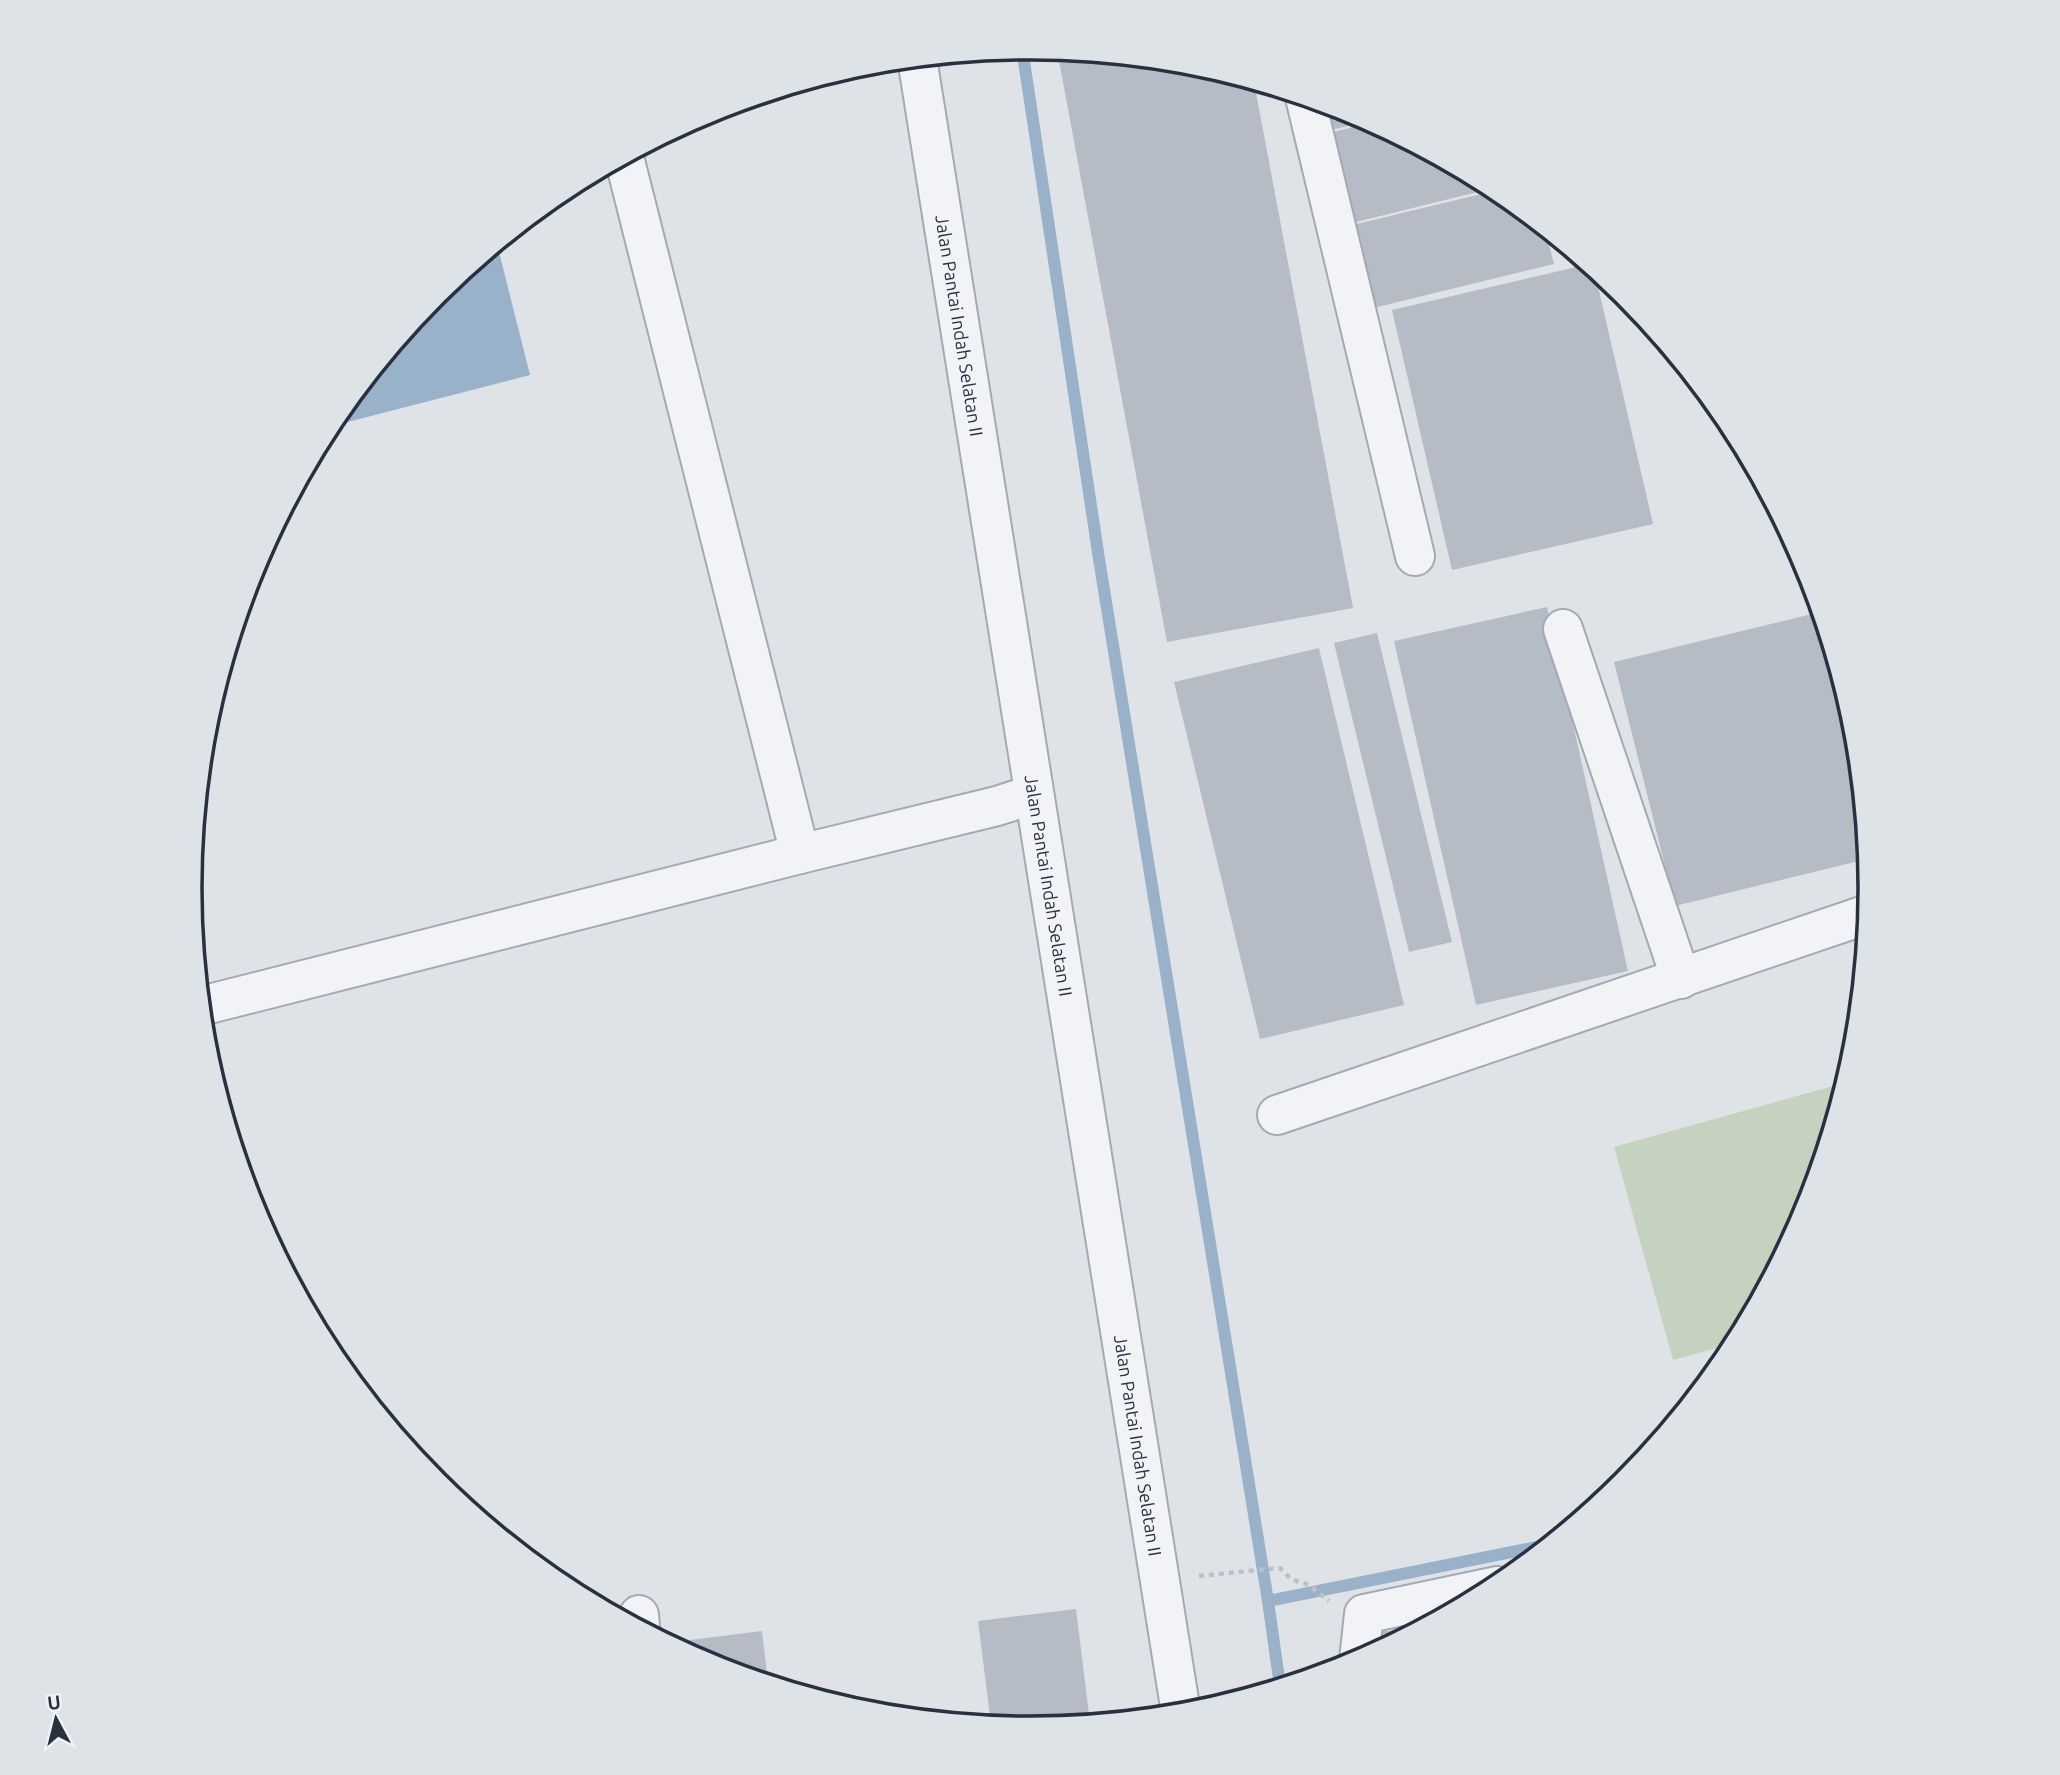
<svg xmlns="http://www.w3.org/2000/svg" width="2060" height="1775" font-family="Ubuntu,sans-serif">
  <rect width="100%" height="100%" fill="#dfe3e8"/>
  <!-- green -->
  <path fill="#c5d2c0" d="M1844,1083L1806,1209L1735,1343L1673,1360L1614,1147Z"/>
  <!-- water -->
  <path fill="#99b1c9" d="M497,244L530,375L328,427L436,293Z"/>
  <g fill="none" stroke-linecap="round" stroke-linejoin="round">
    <!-- stream -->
    <path stroke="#99b1c9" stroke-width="12" d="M1022,48L1099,559L1268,1601
      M1280,1686L1268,1601L1547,1545"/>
  </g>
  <!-- building -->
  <path fill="#b6bcc5" d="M1057,50L1194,63L1254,82L1353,608L1167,642Z
    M1314,100L1352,111L1369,121L1322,132Z
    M1373,122L1494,188L1344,225L1322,135Z
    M1498,190L1545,229L1554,264L1365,310L1344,227Z
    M1589,264L1594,269L1653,524L1452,570L1392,310Z
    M1624,294L1647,321L1635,324Z
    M1647,321L1648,322L1670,350L1659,354Z
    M1547,607L1628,971L1476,1005L1394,641Z
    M1820,612L1854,725L1867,859L1675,906L1614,662Z
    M1377,633L1452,942L1409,952L1334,643Z
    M1319,648L1404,1005L1260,1039L1174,682Z
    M1076,1609L1090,1722L1030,1728L991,1724L978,1621Z
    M1421,1627L1380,1649L1378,1632Z
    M762,1631L768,1682L708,1664L683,1650L682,1641Z
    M1335,1667V1669L1301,1679L1300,1672Z"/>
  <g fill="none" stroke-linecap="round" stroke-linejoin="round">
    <!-- minor casing -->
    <g stroke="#a4aab2" stroke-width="42">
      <g id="minor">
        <path id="s1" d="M917,58L1181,1713"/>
        <path d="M1305,97L1415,556"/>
        <path d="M624,157L800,854"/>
        <path d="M1563,629L1681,979"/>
        <path d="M201,1006L800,854L997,806L1034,794"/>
        <path d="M1277,1115L1868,914"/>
        <path d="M639,1615L640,1627"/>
        <path d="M1359,1660L1364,1614L1497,1586"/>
      </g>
    </g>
    <!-- path -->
    <path stroke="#bdc1c7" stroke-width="4.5" stroke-dasharray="5 5" stroke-linecap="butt" d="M1199,1576L1280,1568L1291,1579L1309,1585L1329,1601"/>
    <!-- minor -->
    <use href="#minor" stroke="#f2f3f7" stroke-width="38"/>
  </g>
  <g text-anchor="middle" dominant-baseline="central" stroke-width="6" stroke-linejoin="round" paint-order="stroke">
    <!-- street labels -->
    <g font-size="18" fill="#28313f" stroke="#eef2f6">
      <text stroke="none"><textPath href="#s1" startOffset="271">Jalan Pantai Indah Selatan II</textPath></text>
      <text stroke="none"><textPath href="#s1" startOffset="838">Jalan Pantai Indah Selatan II</textPath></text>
      <text stroke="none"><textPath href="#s1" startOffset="1405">Jalan Pantai Indah Selatan II</textPath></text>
    </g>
  </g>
  <!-- crop -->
  <path d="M0 0H2060V1775H0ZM202 888a828 828 0 1 1 1656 0a828 828 0 1 1-1656 0Z" fill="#dee3e7" fill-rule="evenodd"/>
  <path fill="none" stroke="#28313f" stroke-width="3.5" d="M202 888a828 828 0 1 1 1656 0a828 828 0 1 1-1656 0Z"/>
  <!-- north arrow -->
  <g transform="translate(56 1719) rotate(353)" stroke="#eef2f6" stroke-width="5" paint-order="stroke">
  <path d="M0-5L12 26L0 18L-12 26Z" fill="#28313f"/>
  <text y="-10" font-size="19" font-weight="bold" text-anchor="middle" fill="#28313f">U</text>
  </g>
</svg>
